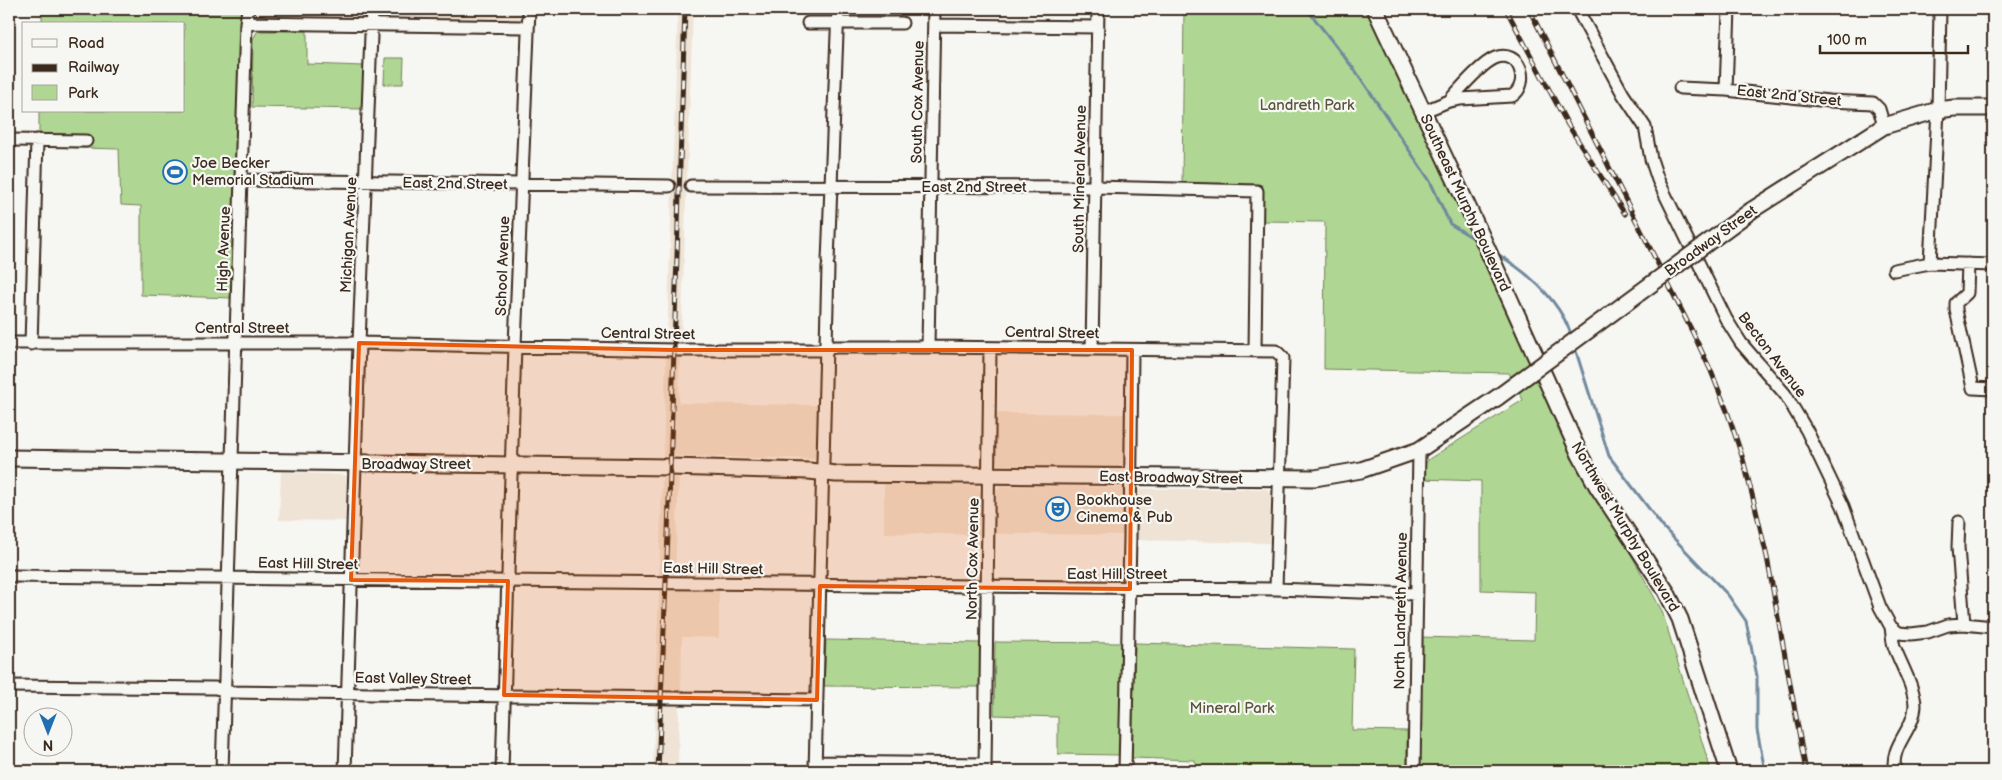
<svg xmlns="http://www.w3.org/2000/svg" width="2002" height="780" font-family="'Balsamiq Sans',sans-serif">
  <rect width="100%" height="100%" fill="#f6f6f2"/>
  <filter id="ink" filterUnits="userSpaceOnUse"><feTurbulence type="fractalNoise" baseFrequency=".02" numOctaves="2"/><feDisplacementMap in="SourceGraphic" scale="10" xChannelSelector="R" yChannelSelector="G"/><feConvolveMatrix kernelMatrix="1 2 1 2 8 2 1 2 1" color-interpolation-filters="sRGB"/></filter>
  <g filter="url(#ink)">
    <!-- built -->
    <path fill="#efe3d5" d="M256,9H367L365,17L362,19L265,18L259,15Z
      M377,9H523L521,18L514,21L383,19L378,16Z
      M678,9H693L681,342L667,341Z
      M666,357H680L679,403L821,405L820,457L814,459L663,456Z
      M995,413L1127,414L1126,465L1121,467L998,465L995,460Z
      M281,472L345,475L350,482L348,521L279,520Z
      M662,478H679L675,578L659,577Z
      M884,484L978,486L980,492V535L884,533Z
      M1001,486L1121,487L1126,490V535L995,534L996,491Z
      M1139,489H1266L1269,491L1271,496L1270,543L1135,540L1137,493Z
      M659,590L719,591V638L682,637L681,693L655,692Z
      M655,703L679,704L678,771H653Z"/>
    <!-- green -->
    <path fill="#afd693" stroke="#758058" d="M42,9H242L232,298L141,295V206L121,205L119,149L45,147V134L39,133V111H184V24H42Z
      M1184,9H1369L1561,426L1662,611L1711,771H1419L1418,637L1534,640L1535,592L1481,590V481L1421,479L1422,468L1429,459L1523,400L1509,373L1324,369L1325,222L1263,221C1263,206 1267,190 1251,185L1182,184Z
      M260,31H307V64L364,66L363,109L252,107L253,39L257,32Z
      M385,58H404L403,84H384Z
      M826,640L980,643V687L824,686Z
      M995,642L1125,643L1121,755L1058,754V717L994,715Z
      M1135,643L1354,649L1352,730L1407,731V771H1196L1195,760L1132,758Z"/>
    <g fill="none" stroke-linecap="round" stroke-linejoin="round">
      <!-- stream -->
      <path stroke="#71899d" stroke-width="3" d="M1307,9L1357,73L1430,181L1450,224L1478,241
        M1496,253C1527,272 1560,300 1572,337
        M1574,345L1609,456L1663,527L1728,595L1746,621L1757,676V730L1765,771"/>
      <!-- minor casing -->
      <g stroke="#3b2a1e" stroke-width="15">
        <path id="minor" d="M1577,9L1623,94L1645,127L1651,159L1658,180L1726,319L1741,343L1785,394L1807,431L1843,506L1880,607L1891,627L1899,633L1911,634L1928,632L1948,625L1964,624L1993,627
          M246,23L528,27
          M808,23H902
          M934,25L1098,27
          M1680,88L1726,90L1829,101L1873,103L1879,109L1884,126
          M1726,90L1729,9
          M1422,112L1449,101L1460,99L1512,96C1531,84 1520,48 1495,58C1482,63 1459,90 1449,101
          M9,140L86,141
          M241,180L669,186
          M691,186L1095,187L1257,191L1255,351
          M828,261L838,9
          M1930,263L1938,110L1940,9
          M1968,264L1967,293L1956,303V310L1973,388L1993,389
          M1894,270L1930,263L1993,265
          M9,343H359L674,350H817L835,347H928L1276,351L1283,358L1276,589
          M31,344L37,140
          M928,347L934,9
          M1092,349L1098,9
          M1959,522L1958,547L1964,624
          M9,576L1276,589L1416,594
          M1891,627C1892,634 1892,640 1894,646C1900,663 1915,688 1915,706C1914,730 1889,746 1895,771
          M9,686L215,688L232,692L817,700
          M815,762L985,764
          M222,771L246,23L248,9
          M345,771L359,343L372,9
          M502,771L515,345L529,9
          M815,771L828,267
          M985,771L990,348
          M1125,771L1130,537L1132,350
          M1414,771L1419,450"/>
      </g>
      <!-- tertiary casing -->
      <g stroke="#3b2a1e" stroke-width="19">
        <path id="tertiary" d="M1375,9L1481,235L1580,455L1597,486L1666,591L1680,619L1729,771
          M1752,210L1884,126L1938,110L1954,108H1993
          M9,458L670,467L809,471L836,474L1315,478L1361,470L1419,450L1498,397"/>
      </g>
      <!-- minor -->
      <use href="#minor" stroke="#f6f6f2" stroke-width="11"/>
      <!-- tertiary -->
      <use href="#tertiary" stroke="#f6f6f2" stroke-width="15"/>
      <!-- rail casing -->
      <g stroke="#3b2a1e" stroke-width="5">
        <path id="rail" d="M1506,9L1568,125L1625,214
          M1529,9L1692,331L1711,371L1727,411L1743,459L1755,506L1767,557L1806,771
          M658,771L668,534L685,9"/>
      </g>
      <!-- rail -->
      <use href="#rail" stroke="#f6f6f2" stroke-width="3" stroke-dasharray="9" stroke-linecap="butt"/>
      <!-- tertiary-bridge casing -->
      <g stroke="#3b2a1e" stroke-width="19" stroke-linecap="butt">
        <path id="tertiary-bridge" d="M1498,397L1752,210"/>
      </g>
      <!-- tertiary-bridge -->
      <use href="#tertiary-bridge" stroke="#f6f6f2" stroke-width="15"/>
    </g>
  </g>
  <!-- marked area -->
  <path fill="#e8590c" fill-opacity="0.2" stroke="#e8590c" stroke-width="4" stroke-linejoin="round" d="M359,343L674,350H1132L1130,589L820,586L817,700L504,695L508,581L351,580Z"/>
  <!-- icons -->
  <defs>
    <g id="stadium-ring" transform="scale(1.25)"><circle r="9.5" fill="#f6f6f2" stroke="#1f6fb2" stroke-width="1.5"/><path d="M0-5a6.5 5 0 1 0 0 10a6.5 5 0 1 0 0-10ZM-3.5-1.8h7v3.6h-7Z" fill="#1f6fb2"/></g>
    <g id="theatre-ring" transform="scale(1.25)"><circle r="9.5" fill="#f6f6f2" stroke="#1f6fb2" stroke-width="1.5"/><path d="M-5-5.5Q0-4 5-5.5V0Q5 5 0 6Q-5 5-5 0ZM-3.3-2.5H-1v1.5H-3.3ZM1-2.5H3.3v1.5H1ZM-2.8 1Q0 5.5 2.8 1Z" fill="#1f6fb2"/></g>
  </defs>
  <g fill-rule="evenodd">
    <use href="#stadium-ring" x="175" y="172"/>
    <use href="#theatre-ring" x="1058" y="509"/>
  </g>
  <g text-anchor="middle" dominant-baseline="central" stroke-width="4.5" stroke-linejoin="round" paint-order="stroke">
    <!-- street labels -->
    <g font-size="15" fill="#3b2a1e" stroke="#f6f6f2">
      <text transform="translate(1789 96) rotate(6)">East 2nd Street</text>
      <text transform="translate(918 102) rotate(-89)">South Cox Avenue</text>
      <text transform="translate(1080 179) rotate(-89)">South Mineral Avenue</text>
      <text transform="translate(455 184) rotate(1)">East 2nd Street</text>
      <text x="974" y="187">East 2nd Street</text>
      <text transform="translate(1465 203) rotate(65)">Southeast Murphy Boulevard</text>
      <text transform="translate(349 235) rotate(-87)">Michigan Avenue</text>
      <text transform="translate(1711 241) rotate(-36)">Broadway Street</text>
      <text transform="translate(224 249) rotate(-88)">High Avenue</text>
      <text transform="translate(503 266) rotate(-88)">School Avenue</text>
      <text x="242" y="328">Central Street</text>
      <text transform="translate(1052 333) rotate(1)">Central Street</text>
      <text transform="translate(648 334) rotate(1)">Central Street</text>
      <text transform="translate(1772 355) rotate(53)">Becton Avenue</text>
      <text x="416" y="464">Broadway Street</text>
      <text transform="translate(1171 478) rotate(1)">East Broadway Street</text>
      <text transform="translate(1625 527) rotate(59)">Northwest Murphy Boulevard</text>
      <text transform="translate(973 559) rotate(-89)">North Cox Avenue</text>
      <text transform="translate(308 564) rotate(1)">East Hill Street</text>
      <text transform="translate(713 569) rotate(1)">East Hill Street</text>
      <text x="1117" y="574">East Hill Street</text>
      <text transform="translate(1401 611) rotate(-89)">North Landreth Avenue</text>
      <text transform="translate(413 679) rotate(1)">East Valley Street</text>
    </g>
    <!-- park labels -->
    <g font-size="15" fill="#58553b" stroke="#f6f6f2">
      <text x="1307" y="105">Landreth Park</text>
      <text x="1232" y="708">Mineral Park</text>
    </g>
    <!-- poi labels -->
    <g font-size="15" fill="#3b2a1e" stroke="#f6f6f2" text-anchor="start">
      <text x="192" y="163">Joe Becker<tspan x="192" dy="17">Memorial Stadium</tspan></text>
      <text x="1076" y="500">Bookhouse<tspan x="1076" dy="17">Cinema &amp; Pub</tspan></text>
    </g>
  </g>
  <!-- margin -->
  <rect width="2002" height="780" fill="none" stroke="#f6f6f2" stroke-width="30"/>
  <rect x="15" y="15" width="1972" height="750" fill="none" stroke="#3b2a1e" stroke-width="2" filter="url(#ink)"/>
  <!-- legend -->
  <rect x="22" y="22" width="162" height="90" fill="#f6f6f2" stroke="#aba49d"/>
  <rect x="32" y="39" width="25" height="8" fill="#f6f6f2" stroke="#aba49d"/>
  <text x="68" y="48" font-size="15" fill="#3b2a1e">Road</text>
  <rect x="32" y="64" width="25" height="8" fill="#3b2a1e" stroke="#aba49d"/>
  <text x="68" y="72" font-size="15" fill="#3b2a1e">Railway</text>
  <rect x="32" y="85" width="25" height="15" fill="#afd693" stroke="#aba49d"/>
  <text x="68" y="98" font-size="15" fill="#3b2a1e">Park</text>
  <!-- north arrow -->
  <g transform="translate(48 732) rotate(180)"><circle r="24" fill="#f6f6f2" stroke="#aba49d"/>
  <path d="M0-4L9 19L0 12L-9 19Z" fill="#1f6fb2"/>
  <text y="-8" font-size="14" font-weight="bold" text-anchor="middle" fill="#3b2a1e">N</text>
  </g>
  <!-- scale -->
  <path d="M1820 45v8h148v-8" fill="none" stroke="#3b2a1e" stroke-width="2.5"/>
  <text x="1827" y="45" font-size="15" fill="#3b2a1e" stroke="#f6f6f2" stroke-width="4" paint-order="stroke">100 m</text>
</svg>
